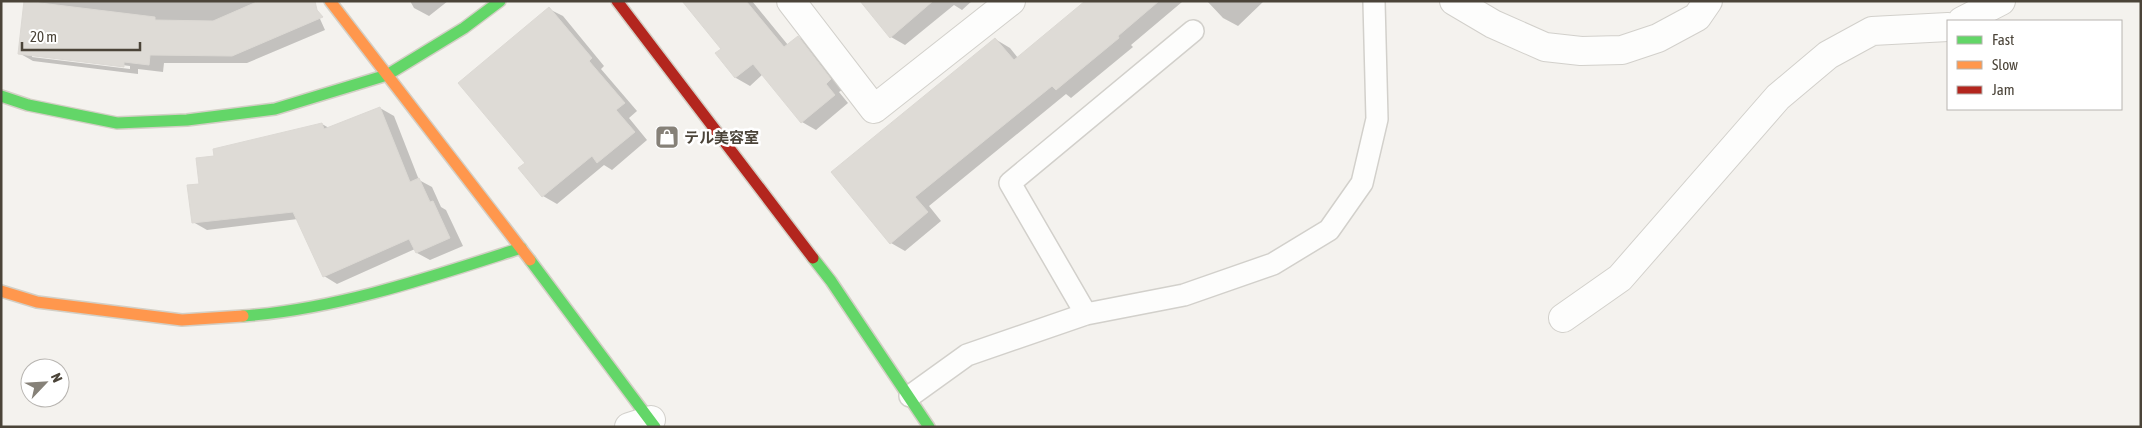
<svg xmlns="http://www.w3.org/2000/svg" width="2142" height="428" font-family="'Asap Condensed','Noto Sans JP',sans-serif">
  <rect width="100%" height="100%" fill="#f4f2ee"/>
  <!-- shadow -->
  <path fill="#0003" fill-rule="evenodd" d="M39,1H312L325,30L247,63H164L163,72L138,69V74L33,61L19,53ZM32,54L130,66V69L32,57Z
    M410,1H448L429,16L414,8Z
    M684,1H752L788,45L798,37L812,45L845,88L839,92L848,103L816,130L802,122L763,74L750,86L736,78L717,54L723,49Z
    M861,1H972L962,10L954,5L905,45L891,37Z
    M1087,1L1182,2L1131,45L1133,47L1071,98L1066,94L929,206L941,221L905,251L891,243L995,39L1010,48L1018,58Z
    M1207,1H1264L1238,26L1223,18Z
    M549,9L563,16L604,66L601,69L637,111L629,118L647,140L612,170L604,165L557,204L543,196L520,168L526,163Z
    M380,108L394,116L419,180L432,187L441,207L446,210L463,246L430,260L417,253L415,249L337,284L324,276L298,219L207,230L193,222L200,185L216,157L322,124L329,128Z"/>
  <!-- building -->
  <path fill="#dedbd6" stroke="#dcd9d4" d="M24,1L155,17V20L213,21L259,1H315L317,10L323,17L232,56L150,55L149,65L124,62V67L18,54Z
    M682,1H746L784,47L798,36L831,79L826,84L835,95L801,123L753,64L735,78L715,53L721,49Z
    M860,1H933L890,38Z
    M1085,1H1159L1118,36L1119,38L1056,90L1052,86L915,197L928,212L890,244L831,172L995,38L1014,60Z
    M549,7L592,58L589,61L625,103L616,110L635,132L597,163L592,156L542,197L518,168L525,163L458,83Z
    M380,107L410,182L419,178L430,202L433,201L450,238L416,253L409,239L323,277L293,212L192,223L187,185L199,184L196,158L214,156L213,149L322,123L324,129Z"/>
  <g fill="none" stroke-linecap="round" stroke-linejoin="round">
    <!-- lane casing -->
    <g stroke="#d2d0cb" stroke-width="24">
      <path id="lane" d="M1086,314L1010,183L1193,31
        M910,396L967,355L1086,314L1184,295L1273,264L1329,230L1362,183L1377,119L1374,2"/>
    </g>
    <!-- street casing -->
    <g stroke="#d2d0cb" stroke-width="30">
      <path id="street" d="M791,1L874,109L1011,1
        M1454,1L1493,24L1545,47L1581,51L1622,50L1658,38L1697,17L1708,1
        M1962,21L2001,1
        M1563,318L1620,278L1778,97L1828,55L1872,31L1948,27
        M629,427L651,420"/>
    </g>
    <!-- fast casing -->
    <g stroke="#d3cfc5" stroke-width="14">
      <path id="fast" d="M1,96L28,105L117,123L187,120L275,109L387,75L464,28L500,1
        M813,258L831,281L929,427
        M530,260L655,427
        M243,316C338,309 431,277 521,248"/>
    </g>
    <!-- slow casing -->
    <g stroke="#d3cfc5" stroke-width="14">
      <path id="slow" d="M330,1L530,260
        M1,291L37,302L182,320L243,316"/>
    </g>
    <!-- jam casing -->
    <g stroke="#d3cfc5" stroke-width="14">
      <path id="jam" d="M617,1L813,258"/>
    </g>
    <!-- lane -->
    <use href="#lane" stroke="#fdfdfc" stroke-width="21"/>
    <!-- street -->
    <use href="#street" stroke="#fdfdfc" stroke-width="28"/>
    <!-- fast -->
    <use href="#fast" stroke="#63d668" stroke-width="11"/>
    <!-- slow -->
    <use href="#slow" stroke="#ff974d" stroke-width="11"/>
    <!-- jam -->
    <use href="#jam" stroke="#b3261e" stroke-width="11"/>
  </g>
  <!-- icons -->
  <defs>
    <g id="shop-square" transform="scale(1.25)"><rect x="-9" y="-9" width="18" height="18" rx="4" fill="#868178" stroke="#fff"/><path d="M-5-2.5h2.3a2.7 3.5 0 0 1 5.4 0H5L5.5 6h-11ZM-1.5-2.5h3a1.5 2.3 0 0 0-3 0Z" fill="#fff"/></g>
  </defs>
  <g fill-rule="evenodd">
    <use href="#shop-square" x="667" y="137"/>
  </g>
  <g text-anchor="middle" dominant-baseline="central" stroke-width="5" stroke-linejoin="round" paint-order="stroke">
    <!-- poi labels -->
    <g font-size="15" font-weight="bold" fill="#4b4439" stroke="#fff" text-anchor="start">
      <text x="684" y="137">テル美容室</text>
    </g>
  </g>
  <!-- border -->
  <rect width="2142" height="428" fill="none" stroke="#4b4439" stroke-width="5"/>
  <!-- legend -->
  <rect x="1947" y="20" width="175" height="90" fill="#ffffff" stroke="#b7b4b0"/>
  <rect x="1957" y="36" width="25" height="8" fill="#63d668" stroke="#b7b4b0"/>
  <text x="1992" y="45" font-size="15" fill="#4b4439">Fast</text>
  <rect x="1957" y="61" width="25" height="8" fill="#ff974d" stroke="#b7b4b0"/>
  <text x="1992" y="70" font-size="15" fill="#4b4439">Slow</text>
  <rect x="1957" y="86" width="25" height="8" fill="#b3261e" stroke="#b7b4b0"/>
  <text x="1992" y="95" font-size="15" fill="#4b4439">Jam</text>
  <!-- north arrow -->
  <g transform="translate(45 383) rotate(65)"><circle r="24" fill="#ffffff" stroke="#b7b4b0"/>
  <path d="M0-4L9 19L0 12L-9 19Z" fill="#868178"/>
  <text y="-8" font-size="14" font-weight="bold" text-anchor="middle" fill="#4b4439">N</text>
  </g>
  <!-- scale -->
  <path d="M22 42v8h118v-8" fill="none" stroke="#4b4439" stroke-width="2.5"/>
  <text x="30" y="42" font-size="15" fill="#4b4439" stroke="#ffffff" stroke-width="4" paint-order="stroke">20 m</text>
</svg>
